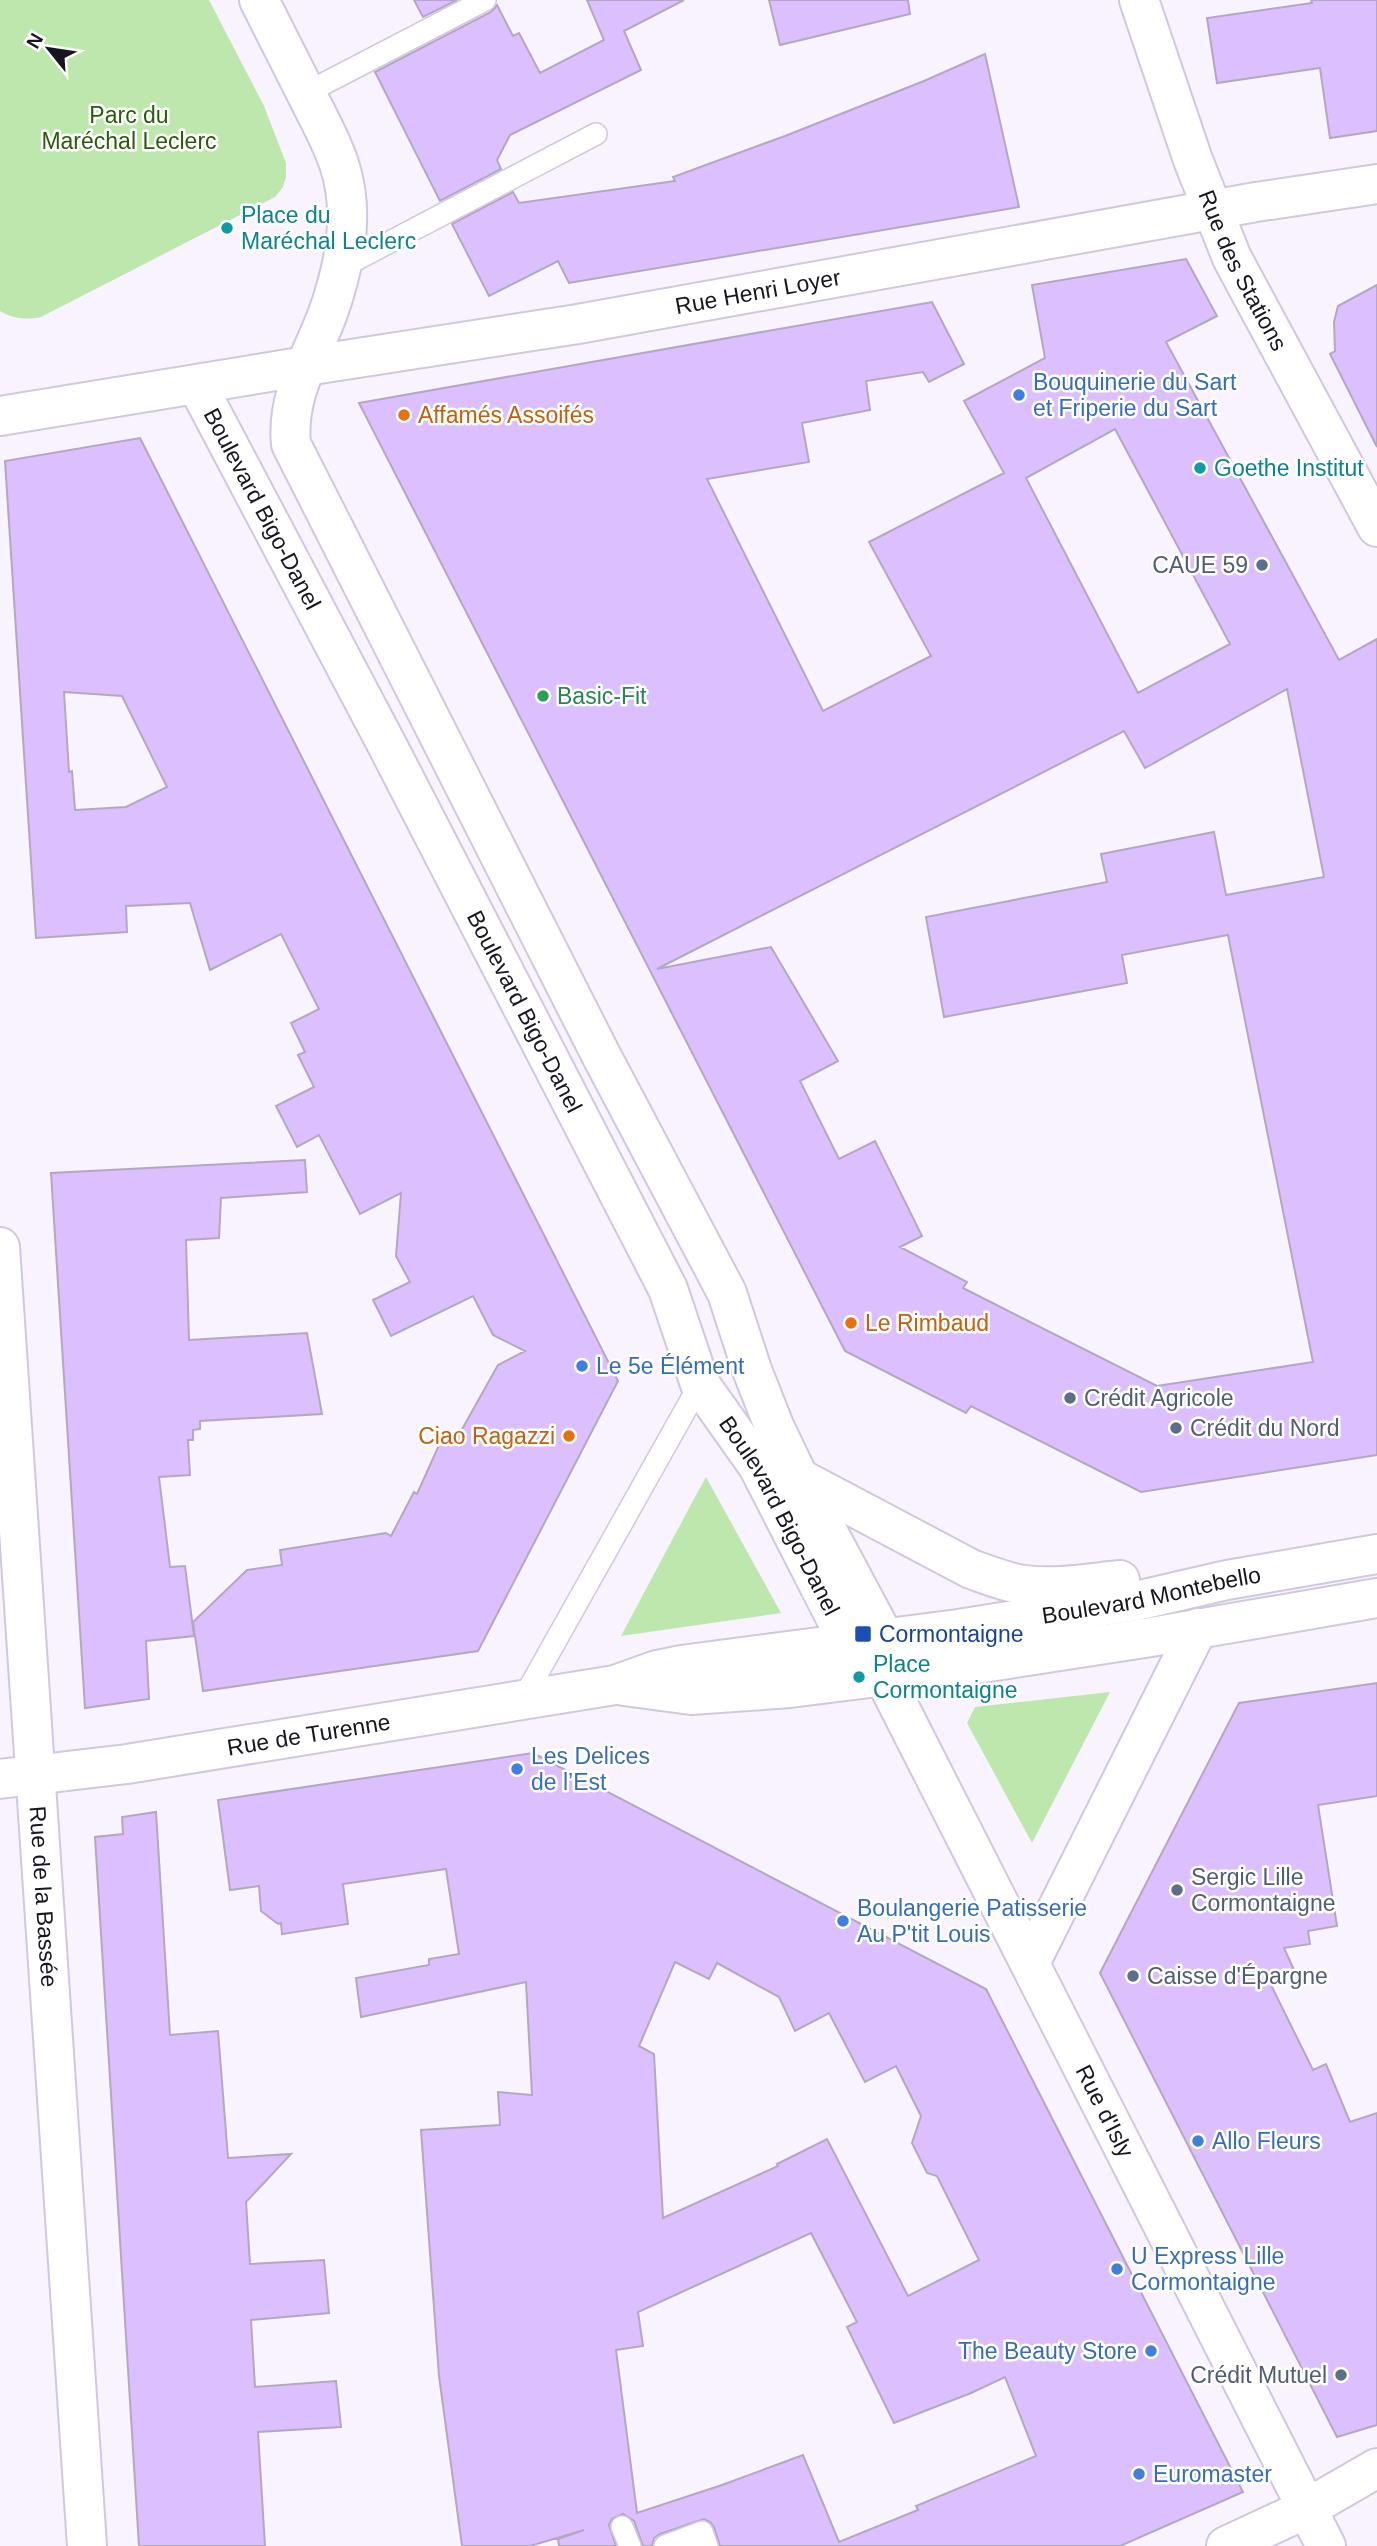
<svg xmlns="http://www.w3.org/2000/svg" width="1377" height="2546" font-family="Arial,sans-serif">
  <rect width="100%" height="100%" fill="#f8f3fe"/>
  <!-- green -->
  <path fill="#bde7ad" d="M0,0H209L264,106L286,163V177L283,187L275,197L41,317C26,320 13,319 0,311Z
    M706,1477L781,1613L621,1636L695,1497Z
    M1110,1692L1032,1843L967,1723L975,1707Z"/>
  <!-- building -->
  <path fill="#dbbffe" stroke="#b3a8c2" stroke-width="2" fill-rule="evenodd" d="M414,0H457L423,17Z
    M587,0H684L624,31L641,70L510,135L497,160L501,169L440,201L375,72L491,12L497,5L513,36L519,33L540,73L604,40Z
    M769,0H908L910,14L780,45Z
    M1311,0H1377V131L1330,138L1320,68L1217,83L1207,18L1312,3Z
    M985,54L1019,207L569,283L558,261L489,296L452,224L513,192L519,203L675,181L673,177L785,136L924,81Z
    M1186,259L1217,316L1166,342L1339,660L1377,639V1455L1141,1492L971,1406L966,1413L845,1351L359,403L932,302L964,364L929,382L923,372L866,381L870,410L802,423L809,462L707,479L823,711L931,656L869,542L1004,473L964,401L1045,358L1032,285ZM1115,429L1230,644L1138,693L1026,478ZM1287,689L1324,877L1226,895L1214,832L1101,854L1107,882L926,917L944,1017L1127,983L1122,955L1228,935L1313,1362L1157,1386L963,1288L967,1282L900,1247L922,1236L875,1141L839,1159L800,1081L838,1061L771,947L657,969L1124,731L1145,768Z
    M1377,285V447L1330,354L1335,351L1334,322L1338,306Z
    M140,438L618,1381L478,1651L203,1691L193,1622L247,1570L282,1565L280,1550L386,1533L391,1536L414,1492L417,1494L444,1434L456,1440L498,1365L525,1351L493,1335L473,1296L391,1336L373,1300L410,1282L396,1256L401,1193L360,1214L319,1135L297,1147L276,1106L314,1087L298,1055L305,1052L291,1023L319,1009L281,934L210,970L190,903L126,906L127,932L36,938L5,461ZM64,692L122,696L167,787L126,807L75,810L72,771L69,772Z
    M305,1160L307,1192L221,1198L219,1238L186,1240L189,1340L307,1333L322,1414L200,1421V1429L193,1430V1440H188L190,1475L159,1477L170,1567L185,1566L194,1636L146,1641L149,1699L85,1708L51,1173Z
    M1377,1683V1796L1318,1805L1337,1926L1308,1931L1310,1944L1284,1948L1295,1972L1270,1983L1313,2070L1326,2064L1350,2122L1377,2113V2425L1337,2437L1100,1973L1239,1703Z
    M533,1753L986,1989L1243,2492L1120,2546H720L714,2527L710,2522L704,2519L660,2534L654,2538L652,2546H643L634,2521L623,2514L612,2519L609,2525L616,2546H559L558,2539L584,2530L530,2546H462L439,2376L421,2130L500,2125L498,2092L532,2095L526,1982L361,2017L356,1978L429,1965V1959L459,1954L446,1869L343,1884L348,1924L282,1934L281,1923L278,1924L261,1911L259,1886L230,1890L218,1800ZM675,1962L709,1979L717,1963L779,1997L795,2031L829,2013L865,2082L896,2066L921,2116L912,2143L927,2173L937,2176L979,2260L908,2296L827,2139L777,2164L778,2166L663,2218L654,2054L639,2046ZM811,2233L857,2322L847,2327L894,2423L971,2393L1005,2377L1036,2456L916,2506L918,2510L839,2542L803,2455L722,2485L637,2513L616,2350L643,2346L638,2312Z
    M156,1812L170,2035L218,2031L228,2158L291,2154L246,2202L250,2264L324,2260L329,2313L251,2320L255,2387L336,2381L341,2427L258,2432L265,2546H139L95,1837L123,1834L122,1817Z"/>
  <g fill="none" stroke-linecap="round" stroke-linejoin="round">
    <!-- lane casing -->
    <g stroke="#d2c7e1" stroke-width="24">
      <path id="lane" d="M306,93L485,0
        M342,267L596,134
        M523,1699L700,1384
        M622,2527L630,2546
        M665,2546L702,2532L707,2546"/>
    </g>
    <!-- street casing -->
    <g stroke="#d2c7e1" stroke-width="42">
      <g id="street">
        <path id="s1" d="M1139,0L1193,160L1232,258L1377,527"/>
        <path id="s2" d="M306,366L578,324L1256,202L1377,184"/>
        <path d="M1030,1963L1198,1628"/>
        <path d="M1226,2546L1306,2509L1377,2468"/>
      </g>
    </g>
    <!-- secondary casing -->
    <g stroke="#d2c7e1" stroke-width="42">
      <g id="secondary">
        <path d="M259,0C276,33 292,66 309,99C320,121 333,144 340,167C355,214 344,268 328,313C312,356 286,396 291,444L601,1055L727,1293L752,1370L774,1426L799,1478L885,1639L884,1677"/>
        <path id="s3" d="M197,385L386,743L668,1289L700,1384L758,1466L849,1644L884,1677L1326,2546"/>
        <path d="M0,416L306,366"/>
        <path id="s4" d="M0,1247L87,2546"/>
        <path d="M799,1478L971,1569C988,1575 1007,1583 1025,1585C1056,1589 1089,1583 1120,1580"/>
        <path d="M624,1686L691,1695L790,1688L950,1668L1151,1637L1377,1598"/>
        <path id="s5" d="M0,1779L127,1764L615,1685L657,1670L681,1665L958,1629L1136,1601L1227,1580L1377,1554"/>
      </g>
    </g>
    <!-- lane -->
    <use href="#lane" stroke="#fff" stroke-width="21"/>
    <!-- street -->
    <use href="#street" stroke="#fff" stroke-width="38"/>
    <!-- secondary -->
    <use href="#secondary" stroke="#fff" stroke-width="38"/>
  </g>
  <!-- markers -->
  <g fill="#0f9aa8" stroke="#fff" stroke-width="2.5">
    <circle cx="227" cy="228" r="7"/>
    <circle cx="1200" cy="468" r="7"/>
    <circle cx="859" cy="1677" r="7"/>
  </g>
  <g fill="#3f7fe0" stroke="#fff" stroke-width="2.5">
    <circle cx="1019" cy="395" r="7"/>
    <circle cx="582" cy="1366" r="7"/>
    <circle cx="517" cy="1769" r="7"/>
    <circle cx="843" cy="1921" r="7"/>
    <circle cx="1198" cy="2141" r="7"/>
    <circle cx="1117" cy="2269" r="7"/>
    <circle cx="1151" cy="2351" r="7"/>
    <circle cx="1139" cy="2474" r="7"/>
  </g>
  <g fill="#e8710a" stroke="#fff" stroke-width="2.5">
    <circle cx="404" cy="415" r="7"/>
    <circle cx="851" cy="1323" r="7"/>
    <circle cx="569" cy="1436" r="7"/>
  </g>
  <g fill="#5c6f8a" stroke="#fff" stroke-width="2.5">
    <circle cx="1262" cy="565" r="7"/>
    <circle cx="1070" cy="1398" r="7"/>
    <circle cx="1176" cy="1428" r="7"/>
    <circle cx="1177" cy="1890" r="7"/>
    <circle cx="1133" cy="1976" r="7"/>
    <circle cx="1341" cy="2375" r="7"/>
  </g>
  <circle fill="#2e9e5b" stroke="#fff" stroke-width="2.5" cx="543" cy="696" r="7"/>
  <rect fill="#1a4fb4" stroke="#fff" stroke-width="2.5" x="854" y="1625" width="18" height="18" rx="3.5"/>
  <g text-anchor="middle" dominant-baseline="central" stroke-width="5" stroke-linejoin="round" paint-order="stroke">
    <!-- park labels -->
    <g font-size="23" fill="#295b0a" stroke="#fff">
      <text x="129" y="115">Parc du<tspan x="129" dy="26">Maréchal Leclerc</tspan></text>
    </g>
    <!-- culture labels -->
    <g font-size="23" fill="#0d838f" stroke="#fff" text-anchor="start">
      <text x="241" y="215">Place du<tspan x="241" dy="26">Maréchal Leclerc</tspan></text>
      <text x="1214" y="468">Goethe Institut</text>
      <text x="873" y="1664">Place<tspan x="873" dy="26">Cormontaigne</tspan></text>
    </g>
    <!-- street labels -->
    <g font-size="23" fill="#19151f" stroke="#fff">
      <text stroke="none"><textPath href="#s1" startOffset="290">Rue des Stations</textPath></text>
      <text stroke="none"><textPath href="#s2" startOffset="458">Rue Henri Loyer</textPath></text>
      <text stroke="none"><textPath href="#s3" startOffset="140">Boulevard Bigo-Danel</textPath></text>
      <text stroke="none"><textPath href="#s3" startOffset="707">Boulevard Bigo-Danel</textPath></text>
      <text stroke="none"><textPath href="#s3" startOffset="1274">Boulevard Bigo-Danel</textPath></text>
      <text stroke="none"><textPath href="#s5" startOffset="1167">Boulevard Montebello</textPath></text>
      <text stroke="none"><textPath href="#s5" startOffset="312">Rue de Turenne</textPath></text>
      <text stroke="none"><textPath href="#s4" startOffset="651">Rue de la Bassée</textPath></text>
      <text stroke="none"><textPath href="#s3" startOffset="1955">Rue d'Isly</textPath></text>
    </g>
    <!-- shop labels -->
    <g font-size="23" fill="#366cbe" stroke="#fff" text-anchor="start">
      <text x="1033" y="382">Bouquinerie du Sart<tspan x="1033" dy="26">et Friperie du Sart</tspan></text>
      <text x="596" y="1366">Le 5e Élément</text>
      <text x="531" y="1756">Les Delices<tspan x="531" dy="26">de l’Est</tspan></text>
      <text x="857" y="1908">Boulangerie Patisserie<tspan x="857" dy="26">Au P'tit Louis</tspan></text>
      <text x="1212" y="2141">Allo Fleurs</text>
      <text x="1131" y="2256">U Express Lille<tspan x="1131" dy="26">Cormontaigne</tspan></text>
      <text x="1137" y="2351" text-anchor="end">The Beauty Store</text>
      <text x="1153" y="2474">Euromaster</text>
    </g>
    <!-- food labels -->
    <g font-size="23" fill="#c56008" stroke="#fff" text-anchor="start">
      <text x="418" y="415">Affamés Assoifés</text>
      <text x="865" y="1323">Le Rimbaud</text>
      <text x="555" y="1436" text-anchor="end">Ciao Ragazzi</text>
    </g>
    <!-- service labels -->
    <g font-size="23" fill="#4e5e75" stroke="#fff" text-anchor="start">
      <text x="1248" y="565" text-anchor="end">CAUE 59</text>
      <text x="1084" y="1398">Crédit Agricole</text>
      <text x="1190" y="1428">Crédit du Nord</text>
      <text x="1191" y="1877">Sergic Lille<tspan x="1191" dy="26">Cormontaigne</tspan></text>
      <text x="1147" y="1976">Caisse d'Épargne</text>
      <text x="1327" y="2375" text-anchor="end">Crédit Mutuel</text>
    </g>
    <!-- leisure labels -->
    <g font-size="23" fill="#27864d" stroke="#fff" text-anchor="start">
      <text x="557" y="696">Basic-Fit</text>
    </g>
    <!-- transit labels -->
    <g font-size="23" fill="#164399" stroke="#fff" text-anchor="start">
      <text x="879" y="1634">Cormontaigne</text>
    </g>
  </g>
  <!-- north arrow -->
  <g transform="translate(49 49) rotate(300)" stroke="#ffffff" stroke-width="5" paint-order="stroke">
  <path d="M0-5L12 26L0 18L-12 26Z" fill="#19151f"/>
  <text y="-10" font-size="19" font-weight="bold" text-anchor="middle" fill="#19151f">N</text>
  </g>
</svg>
